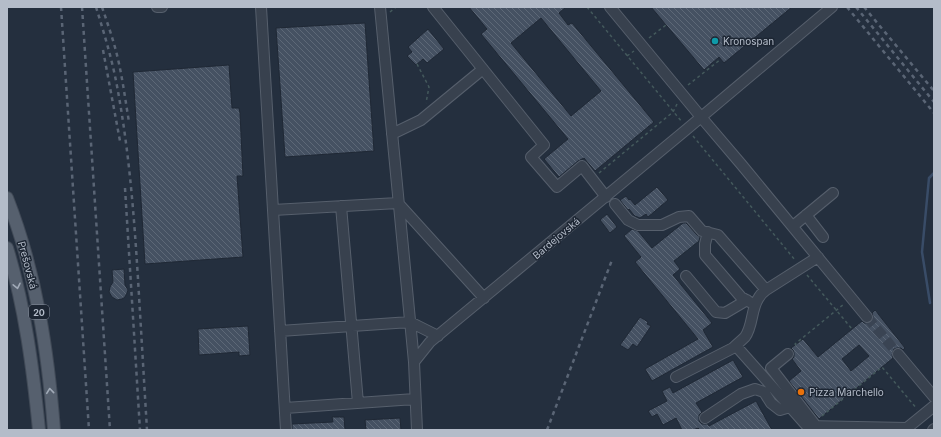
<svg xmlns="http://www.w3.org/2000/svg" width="941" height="437" font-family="Inter,sans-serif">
  <defs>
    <pattern id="building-back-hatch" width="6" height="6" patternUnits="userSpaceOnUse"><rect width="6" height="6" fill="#455162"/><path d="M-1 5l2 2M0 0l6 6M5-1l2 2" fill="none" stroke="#5d6877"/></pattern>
  </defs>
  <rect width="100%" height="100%" fill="#242f3e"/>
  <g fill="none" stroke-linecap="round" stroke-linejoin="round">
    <!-- stream -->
    <path stroke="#394c67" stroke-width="2.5" d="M930,303L922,252L929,178L934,173"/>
  </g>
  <!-- building -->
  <path fill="url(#building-back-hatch)" stroke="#1f2835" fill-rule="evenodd" d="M469,7H566L559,13L568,25L572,23L654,122L595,171L584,158L578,161L559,177L544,159L568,139L481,34L487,29ZM541,18L601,91L571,116L511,43Z
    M651,7H792L724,63L719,57L704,70Z
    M365,23L374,151L285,157L276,28Z
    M428,29L444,49L427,63L423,59L416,65L407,56L412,52L408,47Z
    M229,65L232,108H239L240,113L243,176H237L243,257L145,264L133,72Z
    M657,187L668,200L648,217L646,214L640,218L635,216L629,209L628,210L620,200L626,196L629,200L630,199L635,205Z
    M607,214L617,227L610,233L600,220Z
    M683,223H686L697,235L700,237L699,241L674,261L680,269L673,275L712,323L703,330L713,347L652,381L645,369L698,339L635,262L641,257L624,236L632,229L638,231L652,248Z
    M124,269L125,285L128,290L127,293L125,297L122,299L117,300L112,297L109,292L110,287L113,282L112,270Z
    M875,310L905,348L903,350L901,348H897L894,349L892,355L893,358L819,419L789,381L801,371L792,359L794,357V353L793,350L791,348L803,339L818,357L862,321L864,323H868L871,322L873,316L872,313ZM859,345L869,356L851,371L842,359Z
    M640,317L648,322L647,324L651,326L637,347L633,344L628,350L620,345Z
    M248,326L250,355L239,356V352L199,355L198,329Z
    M733,360L743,377L696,403L702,412L699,415V421L702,424H708L709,426L756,401L772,430H700L698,428L693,430H682L676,418L663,425L657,414L652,417L648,411L667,401L662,391L670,387L673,393Z
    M332,417H344L345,430H292V424L333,422Z
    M400,418L401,430H366L365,420Z"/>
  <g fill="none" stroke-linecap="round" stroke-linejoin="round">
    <!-- minor-tunnel -->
    <path stroke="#3a4453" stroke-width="10" stroke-dasharray="10 5" stroke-linecap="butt" d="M867,317L898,354"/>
    <!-- minor casing -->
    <g stroke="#565f6c" stroke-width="12">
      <path id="minor" d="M157,7H162
        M261,7L286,430
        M380,7L414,362
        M433,7L544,145L531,157L557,187L582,166L606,197
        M610,7L701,117L741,164L867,317
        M392,134L421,120L483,69
        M615,204L628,220L638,225H662L679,217L689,216L702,231L718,235L766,290
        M341,206L358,403
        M273,210L398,203L484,298
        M806,215L823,237
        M793,226L833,193
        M708,232L705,244V255L741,297L755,305
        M686,276L716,312L725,313L747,300
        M280,331L410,322L438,336
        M736,346L807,426L907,428L934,406
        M788,354L771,368L816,426
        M898,354L934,397
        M676,377L733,348C737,344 741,341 745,337C753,326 751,310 758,299C760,295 763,292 766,290L818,257
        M285,408L415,399
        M705,418L741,394L755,389L764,392L771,403L780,410L790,407
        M417,430L414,362L430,342L687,129L832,7
        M933,430L934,429"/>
    </g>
    <!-- major casing -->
    <g stroke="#414a57" stroke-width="14">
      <path id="major" d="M7,198C36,272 48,351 54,430
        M7,248C25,307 33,369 39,430"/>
    </g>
    <!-- path -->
    <path stroke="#44595c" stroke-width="1.5" stroke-dasharray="3 3" stroke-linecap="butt" d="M587,7L682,122
      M390,12L396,7
      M649,38L666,25
      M627,56L634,51
      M417,64L429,87L426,103
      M688,85L721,59
      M693,136L795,260
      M599,173L673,112L677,104
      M807,275L852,329
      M796,345L795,344L844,304
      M822,416L882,367L917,409"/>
    <!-- minor -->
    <use href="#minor" stroke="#38414e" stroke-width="10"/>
    <!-- major -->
    <use href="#major" stroke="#56606e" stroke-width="12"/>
    <!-- rail -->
    <path stroke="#5a6575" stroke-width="2.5" stroke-dasharray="4 4" stroke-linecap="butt" d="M61,7L89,430
      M82,7L110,430
      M96,7C104,33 112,59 117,86C129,150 134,214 138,279C141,329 144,380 147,430
      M102,7C107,22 112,36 116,51C122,74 125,98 129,122
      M847,7L934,113
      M856,7L934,102
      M864,7L934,91
      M103,50L120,141
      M125,188L140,430
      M547,430L612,260"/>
  </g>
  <!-- one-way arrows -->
  <defs><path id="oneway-chevron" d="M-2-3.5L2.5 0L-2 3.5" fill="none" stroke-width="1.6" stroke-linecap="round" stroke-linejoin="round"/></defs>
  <g stroke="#a1aab7">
    <use href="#oneway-chevron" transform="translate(17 286) rotate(78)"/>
    <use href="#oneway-chevron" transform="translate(50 391) rotate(-96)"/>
  </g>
  <!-- markers -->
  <circle fill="#0f9aa8" stroke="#1d2633" stroke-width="1.5" cx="715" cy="41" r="4"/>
  <circle fill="#e8710a" stroke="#1d2633" stroke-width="1.5" cx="801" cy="392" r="4"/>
  <g text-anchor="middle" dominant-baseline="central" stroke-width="3" stroke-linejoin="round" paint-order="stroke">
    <!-- shield labels -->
    <rect fill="#1d2633" stroke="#878f9c" stroke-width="1" x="29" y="305" width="20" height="14" rx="3"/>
    <g font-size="9" font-weight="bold" fill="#b4bcc9">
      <text x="39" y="312">20</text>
    </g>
    <!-- poi labels -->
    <g font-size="10" fill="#b4bcc9" stroke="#1d2633" text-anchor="start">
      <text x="723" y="41">Kronospan</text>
      <text x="809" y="392">Pizza Marchello</text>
    </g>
    <!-- street labels -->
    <g font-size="10" fill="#b4bcc9" stroke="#1d2633">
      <text transform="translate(556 238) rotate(-40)">Bardejovská</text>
      <text transform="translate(28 265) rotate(75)">Prešovská</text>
    </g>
  </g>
  <!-- border -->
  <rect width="941" height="437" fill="none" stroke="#b4bcc9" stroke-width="16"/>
</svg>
